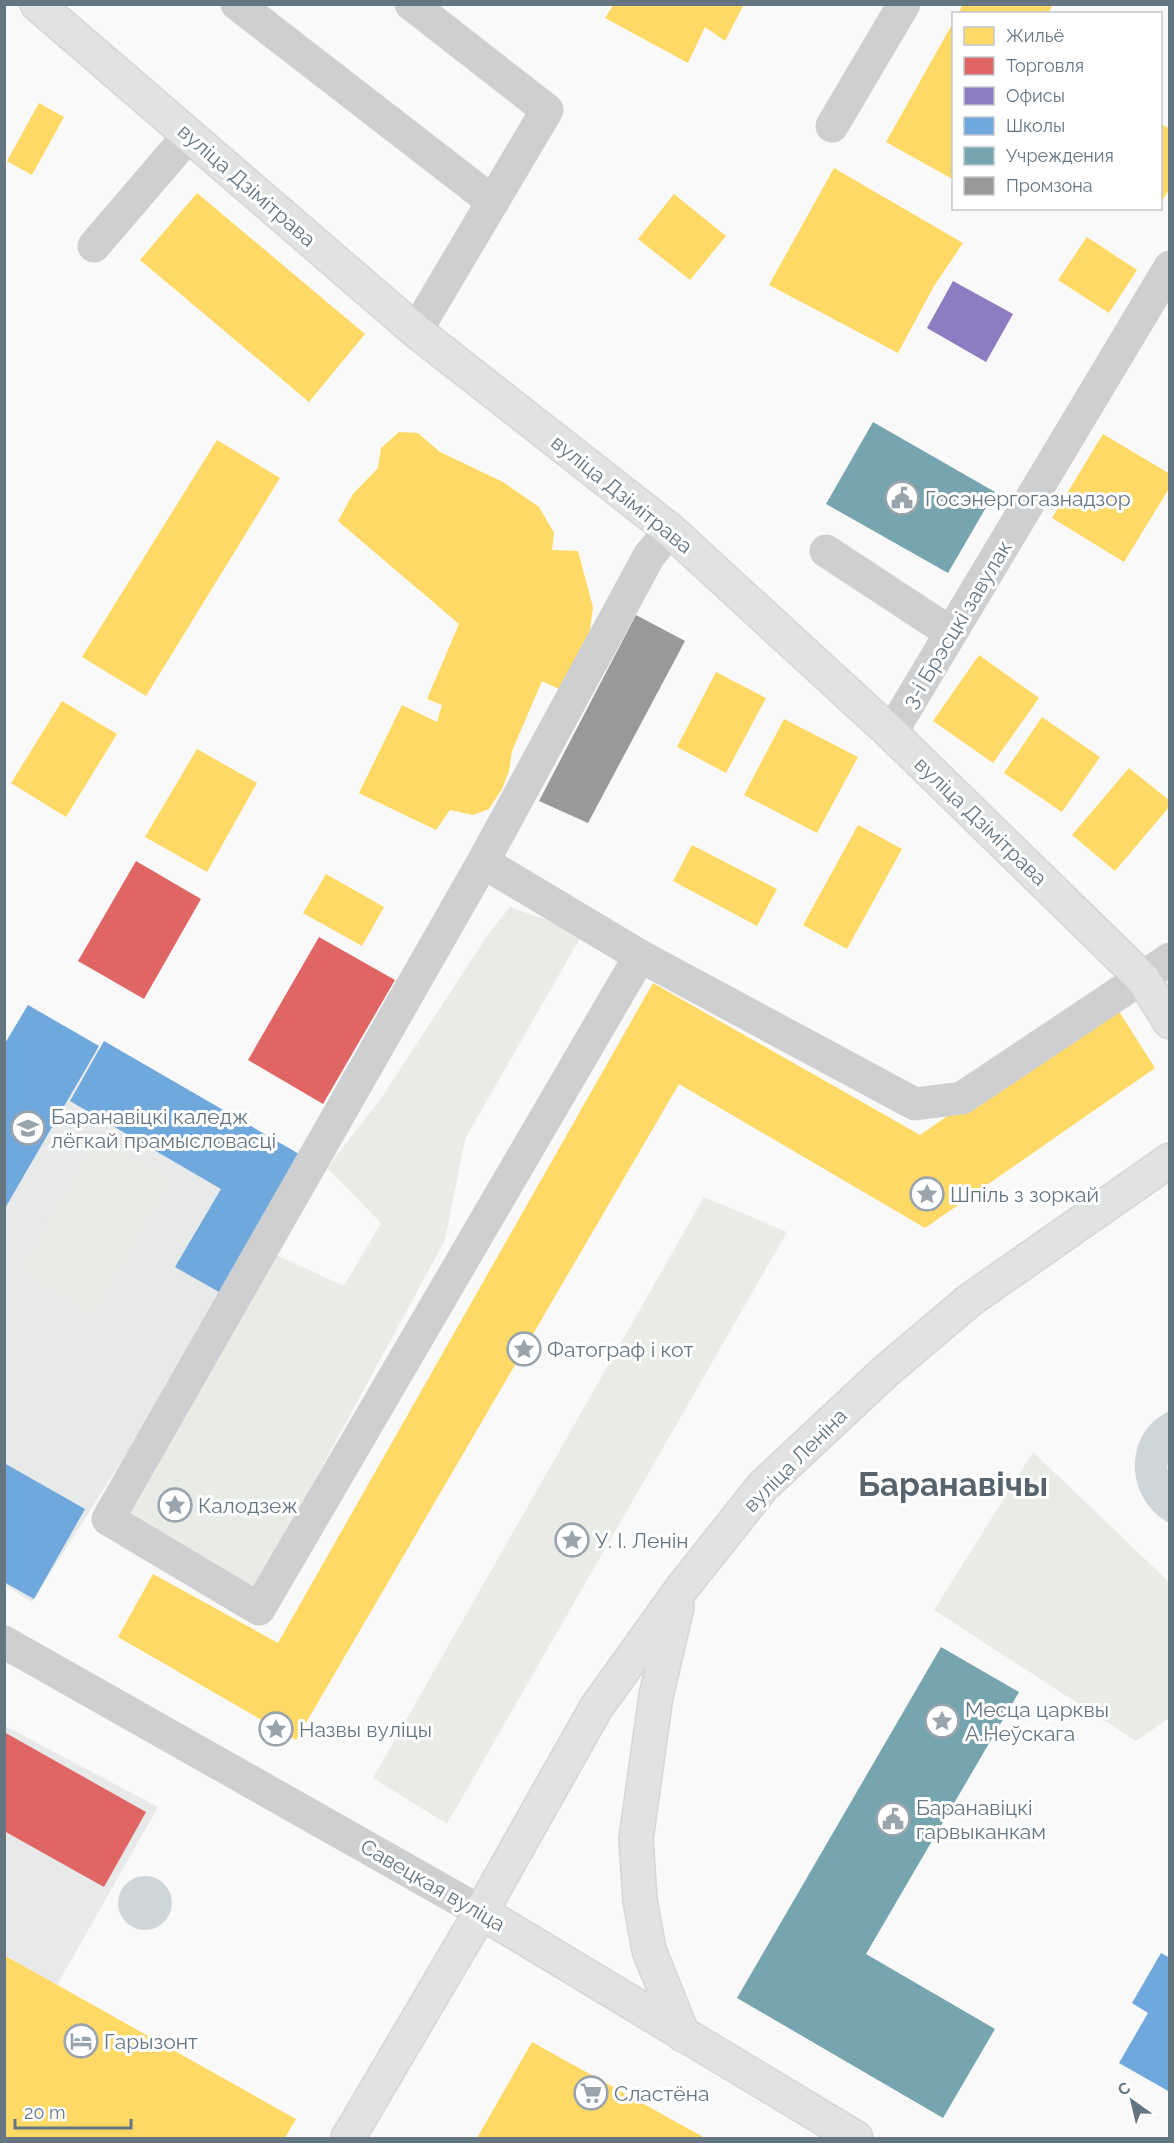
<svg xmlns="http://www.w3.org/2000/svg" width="1174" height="2143" font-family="Raleway,sans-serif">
  <rect width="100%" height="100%" fill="#f9f9f9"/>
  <!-- built -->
  <path fill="#e8e9e9" d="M28,1005L99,1050L104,1041L306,1158L226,1296L32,1602L5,1585L4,1045Z
    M5,1726L158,1807L57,1985L5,1955Z"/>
  <!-- green -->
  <path fill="#e8ebe6" d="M510,907L583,933L465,1139L445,1240L254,1592L125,1513L272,1253L344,1286L381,1223L327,1168L382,1097L489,933Z
    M98,1137L171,1180L93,1314L20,1271Z
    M704,1197L787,1232L447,1824L373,1778Z
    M1033,1452L1169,1582V1718L1136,1741L934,1610Z"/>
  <!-- water -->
  <path fill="#ced6d9" d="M1169,1411L1170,1455L1167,1467L1170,1479L1169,1523C1125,1499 1122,1434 1169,1411Z
    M118 1903a27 27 0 1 1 54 0a27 27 0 1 1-54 0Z"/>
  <!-- homes -->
  <path fill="#ffd966" d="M614,4H744L725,41L705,27L688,63L605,18Z
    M963,4H1053L1048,14H958Z
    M954,21V180L886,142Z
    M39,103L64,117L32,175L7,161Z
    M1160,123L1170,129V189L1162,200Z
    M834,168L963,243L934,286L898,353L769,285Z
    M197,193L365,334L309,402L140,260Z
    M674,194L726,236L690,280L638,239Z
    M1087,237L1137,270L1109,313L1058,280Z
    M399,432L418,433L440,452L503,482L539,507L554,533L552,550L578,551L593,607L590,631L561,690L542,681L512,751L509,771L502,789L489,809L473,815L450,810L436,830L359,793L402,705L437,722L442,705L427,699L459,624L338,521L353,494L378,468L381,448Z
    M1103,434L1170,474V487L1124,562L1052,518Z
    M217,440L280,478L146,696L82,657Z
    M979,655L1039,698L993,763L933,721Z
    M716,672L766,698L726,773L677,747Z
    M62,701L117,734L66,817L11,783Z
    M1042,717L1100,757L1062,812L1004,773Z
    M784,719L858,757L817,833L744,795Z
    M197,749L257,783L207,872L145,837Z
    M1129,768L1170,801V806L1115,871L1072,835Z
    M858,825L902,849L847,949L803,925Z
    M692,845L777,889L757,926L673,881Z
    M326,874L384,907L362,946L303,913Z
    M653,983L920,1135L1113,1002L1155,1068L925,1228L679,1084L296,1740L118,1637L153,1574L278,1643Z
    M4,1955L296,2119L285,2138H4Z
    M532,2042L705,2138H477Z"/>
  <!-- shops -->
  <path fill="#e06666" d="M136,861L201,899L144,999L78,961Z
    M319,937L395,980L323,1104L248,1060Z
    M4,1732L146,1812L104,1887L4,1831Z"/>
  <!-- offices -->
  <path fill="#8e7cc3" d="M953,281L1013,314L986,362L927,328Z"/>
  <!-- schools -->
  <path fill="#6fa8dc" d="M28,1005L99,1046L4,1210V1045Z
    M104,1041L306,1158L226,1296L175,1267L221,1189L70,1101Z
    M4,1463L85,1509L34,1599L4,1582Z
    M1161,1953L1170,1958V2092L1119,2063L1148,2013L1132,2003Z"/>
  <!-- public -->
  <path fill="#76a5af" d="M873,422L995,492L948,573L826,504Z
    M941,1647L1019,1692L866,1954L995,2029L943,2118L737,1998Z"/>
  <!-- industry -->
  <path fill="#999" d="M636,615L685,641L588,823L539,801Z"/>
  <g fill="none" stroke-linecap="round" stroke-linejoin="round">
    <!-- major casing -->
    <g stroke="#d5d6d7" stroke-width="36">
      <path id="major" d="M37,4L416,331L670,530L891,733L1143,979L1170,1022
        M677,1607L656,1696L636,1839L640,1900L649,1950L683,2035
        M481,1912L856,2138
        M348,2138L481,1912L596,1708L682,1588L763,1486L886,1371L970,1300L1170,1160"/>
    </g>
    <!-- minor -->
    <path stroke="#cecfd0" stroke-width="33" d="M237,4L493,202
      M411,4L547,110L416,331
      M832,126L904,4
      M94,246L189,135
      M826,551L951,633
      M891,733L1170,267
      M483,862L640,956L915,1104L962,1098L1170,959
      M640,956L259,1609L108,1519L483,862L649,556L670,530
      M4,1642L481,1912"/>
    <!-- major -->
    <use href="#major" stroke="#e1e2e2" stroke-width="33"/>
  </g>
  <!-- icons -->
  <defs>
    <g id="civic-ring" transform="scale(1.725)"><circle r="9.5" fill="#fff" stroke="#99a4ac" stroke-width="1.5"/><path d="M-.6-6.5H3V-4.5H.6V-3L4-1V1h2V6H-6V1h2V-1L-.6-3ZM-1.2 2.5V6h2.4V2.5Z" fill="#99a4ac"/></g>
    <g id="university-ring" transform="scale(1.725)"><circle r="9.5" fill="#fff" stroke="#99a4ac" stroke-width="1.5"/><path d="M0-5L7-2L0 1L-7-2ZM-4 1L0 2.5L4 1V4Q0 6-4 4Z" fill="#99a4ac"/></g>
    <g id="sight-ring" transform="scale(1.725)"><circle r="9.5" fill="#fff" stroke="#99a4ac" stroke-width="1.5"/><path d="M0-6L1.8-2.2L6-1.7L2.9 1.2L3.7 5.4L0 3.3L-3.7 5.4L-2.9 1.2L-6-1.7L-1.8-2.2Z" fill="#99a4ac"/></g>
    <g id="hotel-ring" transform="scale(1.725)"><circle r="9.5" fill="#fff" stroke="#99a4ac" stroke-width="1.5"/><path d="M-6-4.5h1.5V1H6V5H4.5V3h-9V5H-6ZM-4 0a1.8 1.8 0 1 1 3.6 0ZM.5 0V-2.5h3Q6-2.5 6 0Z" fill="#99a4ac"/></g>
    <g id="supermarket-ring" transform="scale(1.725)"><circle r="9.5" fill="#fff" stroke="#99a4ac" stroke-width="1.5"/><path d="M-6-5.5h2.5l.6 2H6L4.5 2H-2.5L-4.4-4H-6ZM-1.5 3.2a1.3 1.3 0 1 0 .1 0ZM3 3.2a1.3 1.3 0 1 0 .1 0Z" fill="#99a4ac"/></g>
  </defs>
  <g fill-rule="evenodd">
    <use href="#civic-ring" x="902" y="498"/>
    <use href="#university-ring" x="28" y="1128"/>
    <use href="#sight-ring" x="927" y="1194"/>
    <use href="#sight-ring" x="524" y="1349"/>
    <use href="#sight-ring" x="175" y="1505"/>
    <use href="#sight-ring" x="572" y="1540"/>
    <use href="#sight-ring" x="942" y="1721"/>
    <use href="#sight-ring" x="276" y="1729"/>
    <use href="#civic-ring" x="893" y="1819"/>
    <use href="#hotel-ring" x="81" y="2041"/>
    <use href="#supermarket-ring" x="591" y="2093"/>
  </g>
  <g text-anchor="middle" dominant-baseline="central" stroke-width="6" stroke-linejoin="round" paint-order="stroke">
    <!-- street labels -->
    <g font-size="21" fill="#657683" stroke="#fff">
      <text transform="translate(247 185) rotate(41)">вуліца Дзімітрава</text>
      <text transform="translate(622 494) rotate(39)">вуліца Дзімітрава</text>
      <text transform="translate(957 624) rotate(-59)">3-і Брэсцкі завулак</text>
      <text transform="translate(981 821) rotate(44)">вуліца Дзімітрава</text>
      <text transform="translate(795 1460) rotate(-45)">вуліца Леніна</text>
      <text transform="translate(433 1885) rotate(30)">Савецкая вуліца</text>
    </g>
    <!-- poi labels -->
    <g font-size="21" fill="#657683" stroke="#fff" text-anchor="start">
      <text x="925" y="498">Госэнергогазнадзор</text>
      <text x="51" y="1116">Баранавіцкі каледж<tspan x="51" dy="24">лёгкай прамысловасці</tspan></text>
      <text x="950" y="1194">Шпіль з зоркай</text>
      <text x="547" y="1349">Фатограф і кот</text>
      <text x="198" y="1505">Калодзеж</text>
      <text x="595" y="1540">У. І. Ленін</text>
      <text x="965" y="1709">Месца царквы<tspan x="965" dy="24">А.Неўскага</tspan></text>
      <text x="299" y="1729">Назвы вуліцы</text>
      <text x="916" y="1807">Баранавіцкі<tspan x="916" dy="24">гарвыканкам</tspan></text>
      <text x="104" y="2041">Гарызонт</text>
      <text x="614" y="2093">Сластёна</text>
    </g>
    <!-- town labels -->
    <g font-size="33" font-weight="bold" fill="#57646e" stroke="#fff">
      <text x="953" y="1484">Баранавічы</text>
    </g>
  </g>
  <!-- border -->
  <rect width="1174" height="2143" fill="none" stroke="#657683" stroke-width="12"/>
  <!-- legend -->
  <rect x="952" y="12" width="210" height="198" fill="#ffffff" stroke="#c1c8cd" stroke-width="1.5"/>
  <rect x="964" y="27" width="30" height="18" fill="#ffd966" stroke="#c1c8cd" stroke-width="1.5"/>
  <text x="1006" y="42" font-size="18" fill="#657683">Жильё</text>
  <rect x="964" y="57" width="30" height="18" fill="#e06666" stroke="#c1c8cd" stroke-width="1.5"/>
  <text x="1006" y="72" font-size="18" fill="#657683">Торговля</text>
  <rect x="964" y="87" width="30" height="18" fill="#8e7cc3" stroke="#c1c8cd" stroke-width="1.5"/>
  <text x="1006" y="102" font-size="18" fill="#657683">Офисы</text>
  <rect x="964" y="117" width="30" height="18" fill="#6fa8dc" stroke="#c1c8cd" stroke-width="1.5"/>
  <text x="1006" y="132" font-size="18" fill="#657683">Школы</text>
  <rect x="964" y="147" width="30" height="18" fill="#76a5af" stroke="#c1c8cd" stroke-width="1.5"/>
  <text x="1006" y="162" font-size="18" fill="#657683">Учреждения</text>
  <rect x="964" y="177" width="30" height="18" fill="#999999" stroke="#c1c8cd" stroke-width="1.5"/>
  <text x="1006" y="192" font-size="18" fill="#657683">Промзона</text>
  <!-- north arrow -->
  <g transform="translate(1132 2101) rotate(326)" stroke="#ffffff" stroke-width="4.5" paint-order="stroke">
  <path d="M0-4.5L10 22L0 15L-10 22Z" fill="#657683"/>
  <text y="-9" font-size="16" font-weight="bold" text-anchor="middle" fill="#657683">С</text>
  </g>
  <!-- scale -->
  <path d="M15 2119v9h116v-9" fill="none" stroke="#657683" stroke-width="3"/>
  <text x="24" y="2119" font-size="18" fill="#657683" stroke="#ffffff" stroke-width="4.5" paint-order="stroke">20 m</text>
</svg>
